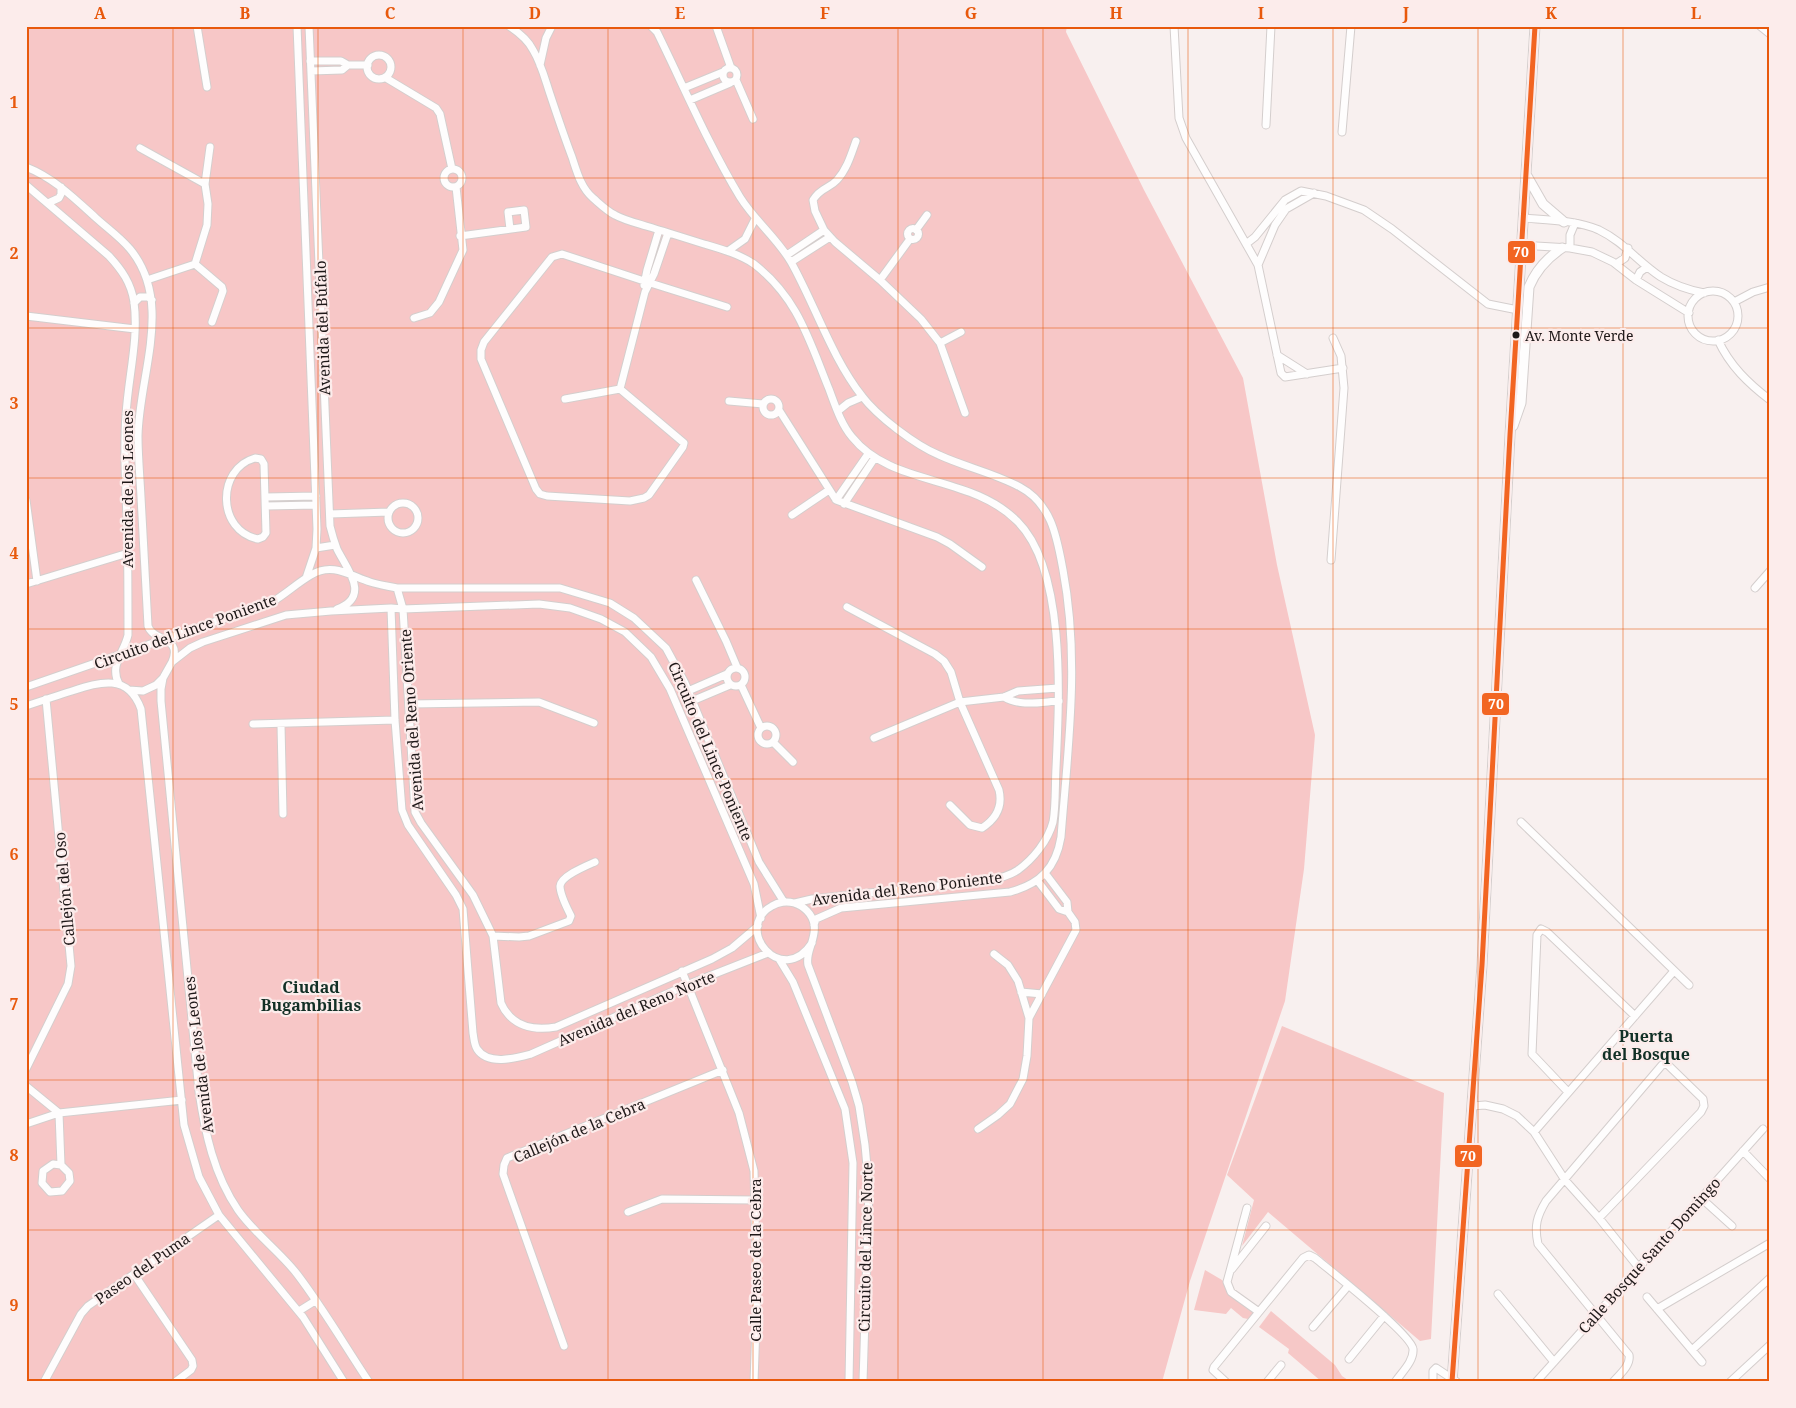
<svg xmlns="http://www.w3.org/2000/svg" width="1796" height="1408" font-family="'Noto Serif',serif">
  <rect width="100%" height="100%" fill="#f8f0ef"/>
  <!-- green -->
  <path fill="#f6c8c7" d="M1282,1026L1444,1093L1431,1339L1420,1341L1268,1212L1242,1246L1254,1200L1227,1175Z
    M1205,1270L1222,1280L1257,1315L1253,1320L1243,1318L1231,1308L1226,1314L1194,1310Z
    M1271,1311L1335,1365L1342,1376L1351,1382H1322L1288,1353L1289,1349L1259,1327Z"/>
  <!-- forest -->
  <path fill="#f7c7c7" d="M26,26H1067L1066,32L1144,190L1243,378L1277,565L1315,735L1304,869L1285,1001L1190,1281L1162,1382H26Z"/>
  <g fill="none" stroke-linecap="round" stroke-linejoin="round">
    <!-- minor casing -->
    <g stroke="#d4cecd" stroke-width="9">
      <path id="minor" d="M197,26L207,87
        M297,26L317,529L316,548L306,578
        M309,26L330,526C332,534 334,541 337,549C346,568 372,596 337,609
        M509,26C518,32 528,40 533,50C541,63 545,79 550,94C557,115 564,136 572,157C577,172 581,188 593,198C600,204 607,211 615,215C624,220 636,223 646,226C666,232 685,238 704,244C721,249 739,254 754,264C798,298 809,340 829,389C835,405 841,424 852,437C892,487 970,474 1017,521C1067,570 1059,702 1056,768C1055,785 1056,805 1053,822C1048,841 1033,859 1018,870C998,884 951,884 926,887C888,891 850,895 812,899L795,903
        M651,26L657,32C684,87 708,144 740,197C755,221 777,238 791,262C815,305 832,358 862,396C877,416 915,445 939,455C965,467 994,473 1020,487C1052,504 1057,538 1063,570C1080,660 1068,747 1061,837C1056,868 1040,884 1010,892L841,908L816,919L814,925
        M716,26L731,68
        M1174,26L1179,118L1186,138L1258,265L1281,373L1285,377L1343,368
        M1760,26L1770,34
        M367 67a12 12 0 1 1 24 0a12 12 0 1 1-24 0Z
        M310,61H341L348,65H368
        M540,65L546,38L552,26
        M723 75a7 7 0 1 1 14 0a7 7 0 1 1-14 0Z
        M311,71L342,70L348,65
        M386,78L436,108L440,114L452,169
        M736,80L753,119
        M684,88L723,72
        M690,100L730,83
        M1266,125L1271,26
        M1342,132L1351,26
        M856,141C851,155 847,169 837,180C829,189 821,187 813,200L815,211L824,230L835,242L880,280L921,319L940,343L965,413
        M140,148L205,184
        M26,167C54,178 74,198 96,218C107,228 120,237 130,249C174,302 139,375 138,436C138,456 140,477 141,497C143,540 146,583 148,626C153,642 183,636 172,662
        M444 178a9 9 0 1 1 18 0a9 9 0 1 1-18 0Z
        M26,185L109,256C122,270 131,283 134,302C139,339 128,378 126,415C123,450 126,486 127,521C128,559 128,597 128,635C124,653 109,665 119,684
        M48,203L59,198L61,194V187
        M1523,218C1548,220 1576,220 1599,230C1624,242 1638,262 1661,277C1674,285 1689,290 1704,293
        M907.5 234a5.5 5.5 0 1 1 11 0a5.5 5.5 0 1 1-11 0Z
        M916,230L927,215
        M460,236L526,227L524,210L508,212L510,229
        M1246,244L1255,237L1285,200L1301,191L1326,196L1364,210L1392,229L1488,304L1518,310
        M1521,245L1570,248L1592,252L1613,262L1636,280L1689,313
        M1570,248V235L1575,223
        M728,251L745,239L755,219
        M787,255L824,230
        M791,262L830,237
        M195,264L207,225L208,204L205,184L210,147
        M195,264L222,287L223,291L212,322
        M1616,264L1625,258L1628,248
        M1258,265L1275,225L1286,209L1314,193
        M147,280L195,264
        M880,280L910,239
        M1636,280L1640,272L1647,267
        M644,285L647,270L659,230
        M1688 316a25 25 0 1 1 50 0a25 25 0 1 1-50 0Z
        M1734,302L1753,292L1770,287
        M134,303L140,297H148L152,300
        M26,316L135,329
        M414,318L430,313L439,302L463,250L456,187
        M1718,340C1730,366 1748,383 1770,400
        M940,343L961,332
        M1277,355L1307,374
        M620,389L684,443L683,447L649,495L644,498L630,501L547,496L540,494L536,489L481,359V350L484,342L552,257L562,254L644,281L727,307
        M620,389L645,292L654,274L668,233
        M763 407a8 8 0 1 1 16 0a8 8 0 1 1-16 0Z
        M565,399L620,389
        M729,401L763,404
        M779,410L836,500L937,537L950,544L982,567
        M838,411L848,403L862,397
        M255,458L261,459L264,464L266,533L263,537L258,539C217,531 216,469 255,458Z
        M266,497L316,496
        M26,500L37,581
        M836,500L868,454
        M388 518a15 15 0 1 1 30 0a15 15 0 1 1-30 0Z
        M844,504L874,459
        M266,506L316,505
        M330,514L389,512
        M792,515L829,490
        M316,548L335,545
        M1331,560L1344,388L1341,356L1333,338
        M696,580L726,641L737,667
        M26,584L128,553
        M397,588L403,609L415,812L421,823L473,895L493,936L501,1003C511,1026 533,1031 556,1027L712,959L732,948L758,926
        M1755,588L1770,571
        M847,607L935,654L944,661L951,672L960,702L999,790C1003,807 996,819 982,828L970,825L950,805
        M391,608L395,720L402,810L408,825L456,895L463,909L473,1033C474,1038 474,1044 477,1049C488,1066 516,1058 531,1054L689,984L768,953
        M727 677a9 9 0 1 1 18 0a9 9 0 1 1-18 0Z
        M163,678L161,689V701L199,1092C205,1133 214,1175 238,1210C254,1233 280,1252 297,1274C323,1308 345,1346 369,1382
        M741,685L761,728
        M26,687L272,602C286,594 297,583 311,575C332,562 349,575 370,582C379,585 388,586 397,588H560L610,603L634,618L666,648L685,683L759,862L784,902
        M129,690L143,691L156,685L163,678L172,662L190,648L203,642L286,615L331,611L391,608L403,609L539,604L570,608L601,619L625,632L651,657L670,689L754,884L761,918
        M688,691L727,674
        M1004,697C1020,707 1041,702 1059,701
        M692,701L730,685
        M409,704L539,702L594,723
        M26,706C41,701 56,696 72,691C100,682 128,673 141,709L184,1125L199,1177L219,1215L303,1317L344,1382
        M253,724L395,720
        M281,725L283,814
        M758 735a9 9 0 1 1 18 0a9 9 0 1 1-18 0Z
        M874,738L960,702L1004,697L1018,691L1058,688
        M773,742L793,762
        M1521,822L1689,985
        M1037,880L1059,909L1068,912
        M493,936L519,937L529,936L569,921L571,916C567,908 560,895 560,886C561,876 586,866 595,862
        M812,943C782,989 732,928 772,906C778,902 787,901 794,903C804,906 812,914 814,924C817,939 805,951 808,965L852,1082L859,1106L865,1145L869,1188L863,1382
        M779,959L793,982L845,1109L853,1163L849,1382
        M682,971L739,1113L754,1171L757,1296L754,1382
        M1021,992L1042,994
        M1029,1018L1076,930L1075,922L1068,912L1067,902L1045,873
        M26,1069L68,984L71,966L46,699
        M26,1086L59,1113
        M1568,1092L1532,1054L1537,935L1541,929L1547,932L1635,1016
        M1472,1106L1485,1105L1503,1109L1517,1116L1534,1132L1565,1180L1599,1218L1639,1268
        M59,1113L61,1165L69,1173L70,1181L62,1191L50,1192L42,1183L43,1171L53,1164L61,1165
        M26,1124L59,1113L182,1100
        M978,1129L998,1115L1010,1104L1023,1079L1027,1056L1029,1018L1018,981L1008,965L994,954
        M1534,1132L1674,971
        M1743,1151L1770,1179
        M1701,1198L1732,1226
        M1247,1208L1227,1282L1231,1292L1259,1312
        M628,1212L662,1199L755,1200
        M1599,1218L1701,1112L1704,1106L1703,1099L1667,1064L1662,1065L1546,1201C1537,1216 1534,1226 1538,1244L1629,1355C1631,1365 1620,1374 1613,1382
        M1232,1269L1266,1226
        M134,1274L192,1360L193,1366L191,1370L175,1382
        M1498,1294L1554,1362
        M1647,1297L1702,1362
        M1657,1309L1770,1243
        M299,1311L315,1301
        M1313,1327L1348,1286
        M564,1346L503,1174L504,1165L507,1158L723,1070
        M1692,1350L1770,1278
        M1349,1359L1384,1316
        M44,1382L81,1314L88,1306L219,1215
        M1226,1382L1213,1370L1214,1367L1303,1258L1309,1255L1315,1258C1331,1271 1411,1334 1413,1349C1414,1361 1402,1372 1395,1382
        M1267,1382L1281,1365
        M1433,1382V1371L1436,1368L1457,1382
        M1536,1382L1763,1129
        M1730,1382L1770,1345"/>
    </g>
    <!-- tertiary casing -->
    <g stroke="#d4cecd" stroke-width="11">
      <path id="tertiary" d="M1527,176L1543,204L1564,222
        M1513,426L1521,403L1529,287C1536,270 1547,258 1562,248
        M1452,1382L1482,965L1510,435L1535,26"/>
    </g>
    <!-- minor -->
    <use href="#minor" stroke="#fefdfd" stroke-width="7"/>
    <!-- tertiary -->
    <use href="#tertiary" stroke="#fefdfd" stroke-width="9"/>
    <!-- bus-1 casing -->
    <g stroke="#fceceb" stroke-width="9">
      <path id="bus-1" d="M1452,1382L1482,965L1510,435L1535,26"/>
    </g>
    <!-- bus-1 -->
    <use href="#bus-1" stroke="#f26522" stroke-width="5"/>
  </g>
  <!-- grid -->
  <path fill="none" stroke="#e8590c" stroke-width="1" stroke-opacity="0.55" d="M173,26V1382M318,26V1382M463,26V1382M608,26V1382M753,26V1382M898,26V1382M1043,26V1382M1188,26V1382M1333,26V1382M1478,26V1382M1623,26V1382M26,178H1770M26,328H1770M26,478H1770M26,629H1770M26,779H1770M26,930H1770M26,1080H1770M26,1230H1770"/>
  <!-- markers -->
  <circle fill="#1e1818" stroke="#fceceb" stroke-width="2" cx="1516" cy="335" r="4.5"/>
  <g text-anchor="middle" dominant-baseline="central" stroke-width="4.5" stroke-linejoin="round" paint-order="stroke">
    <!-- bus labels -->
    <g font-size="14" fill="#1e1818" stroke="#fceceb" text-anchor="start">
      <text x="1525" y="335">Av. Monte Verde</text>
    </g>
    <!-- street labels -->
    <g font-size="15" fill="#1e1818" stroke="#fceceb">
      <text transform="translate(322 328) rotate(-92)">Avenida del Búfalo</text>
      <text transform="translate(127 489) rotate(-90)">Avenida de los Leones</text>
      <text transform="translate(185 631) rotate(-20)">Circuito del Lince Poniente</text>
      <text transform="translate(411 720) rotate(-94)">Avenida del Reno Oriente</text>
      <text transform="translate(711 751) rotate(67)">Circuito del Lince Poniente</text>
      <text transform="translate(907 888) rotate(-7)">Avenida del Reno Poniente</text>
      <text transform="translate(64 889) rotate(-95)">Callejón del Oso</text>
      <text transform="translate(636 1008) rotate(-23)">Avenida del Reno Norte</text>
      <text transform="translate(198 1055) rotate(-97)">Avenida de los Leones</text>
      <text transform="translate(579 1130) rotate(-23)">Callejón de la Cebra</text>
      <text transform="translate(865 1247) rotate(-89)">Circuito del Lince Norte</text>
      <text transform="translate(1649 1255) rotate(-48)">Calle Bosque Santo Domingo</text>
      <text transform="translate(755 1260) rotate(-90)">Calle Paseo de la Cebra</text>
      <text transform="translate(142 1268) rotate(-35)">Paseo del Puma</text>
    </g>
    <!-- neighbourhood labels -->
    <g font-size="16" font-weight="bold" fill="#123026" stroke="#fceceb">
      <text x="311" y="987">Ciudad<tspan x="311" dy="18">Bugambilias</tspan></text>
      <text x="1646" y="1036">Puerta<tspan x="1646" dy="18">del Bosque</tspan></text>
    </g>
  </g>
  <g stroke="#fceceb" stroke-width="2">
    <rect x="1507" y="240" width="29" height="24" rx="5" fill="#f26522"/>
    <rect x="1481" y="692" width="29" height="24" rx="5" fill="#f26522"/>
    <rect x="1454" y="1144" width="29" height="24" rx="5" fill="#f26522"/>
  </g>
  <g font-size="14" text-anchor="middle" font-weight="bold" fill="#fff">
    <text x="1521" y="257">70</text>
    <text x="1496" y="709">70</text>
    <text x="1468" y="1161">70</text>
  </g>
  <!-- border -->
  <rect width="1796" height="1408" fill="none" stroke="#fceceb" stroke-width="55"/>
  <rect x="28" y="28" width="1740" height="1352" fill="none" stroke="#e8590c" stroke-width="2"/>
  <g font-size="16" text-anchor="middle" font-weight="bold" fill="#e8590c">
    <text x="100" y="19">A</text>
    <text x="245" y="19">B</text>
    <text x="390" y="19">C</text>
    <text x="535" y="19">D</text>
    <text x="680" y="19">E</text>
    <text x="825" y="19">F</text>
    <text x="971" y="19">G</text>
    <text x="1116" y="19">H</text>
    <text x="1261" y="19">I</text>
    <text x="1406" y="19">J</text>
    <text x="1551" y="19">K</text>
    <text x="1696" y="19">L</text>
    <text x="14" y="108">1</text>
    <text x="14" y="259">2</text>
    <text x="14" y="409">3</text>
    <text x="14" y="559">4</text>
    <text x="14" y="710">5</text>
    <text x="14" y="860">6</text>
    <text x="14" y="1010">7</text>
    <text x="14" y="1161">8</text>
    <text x="14" y="1311">9</text>
  </g>
</svg>
